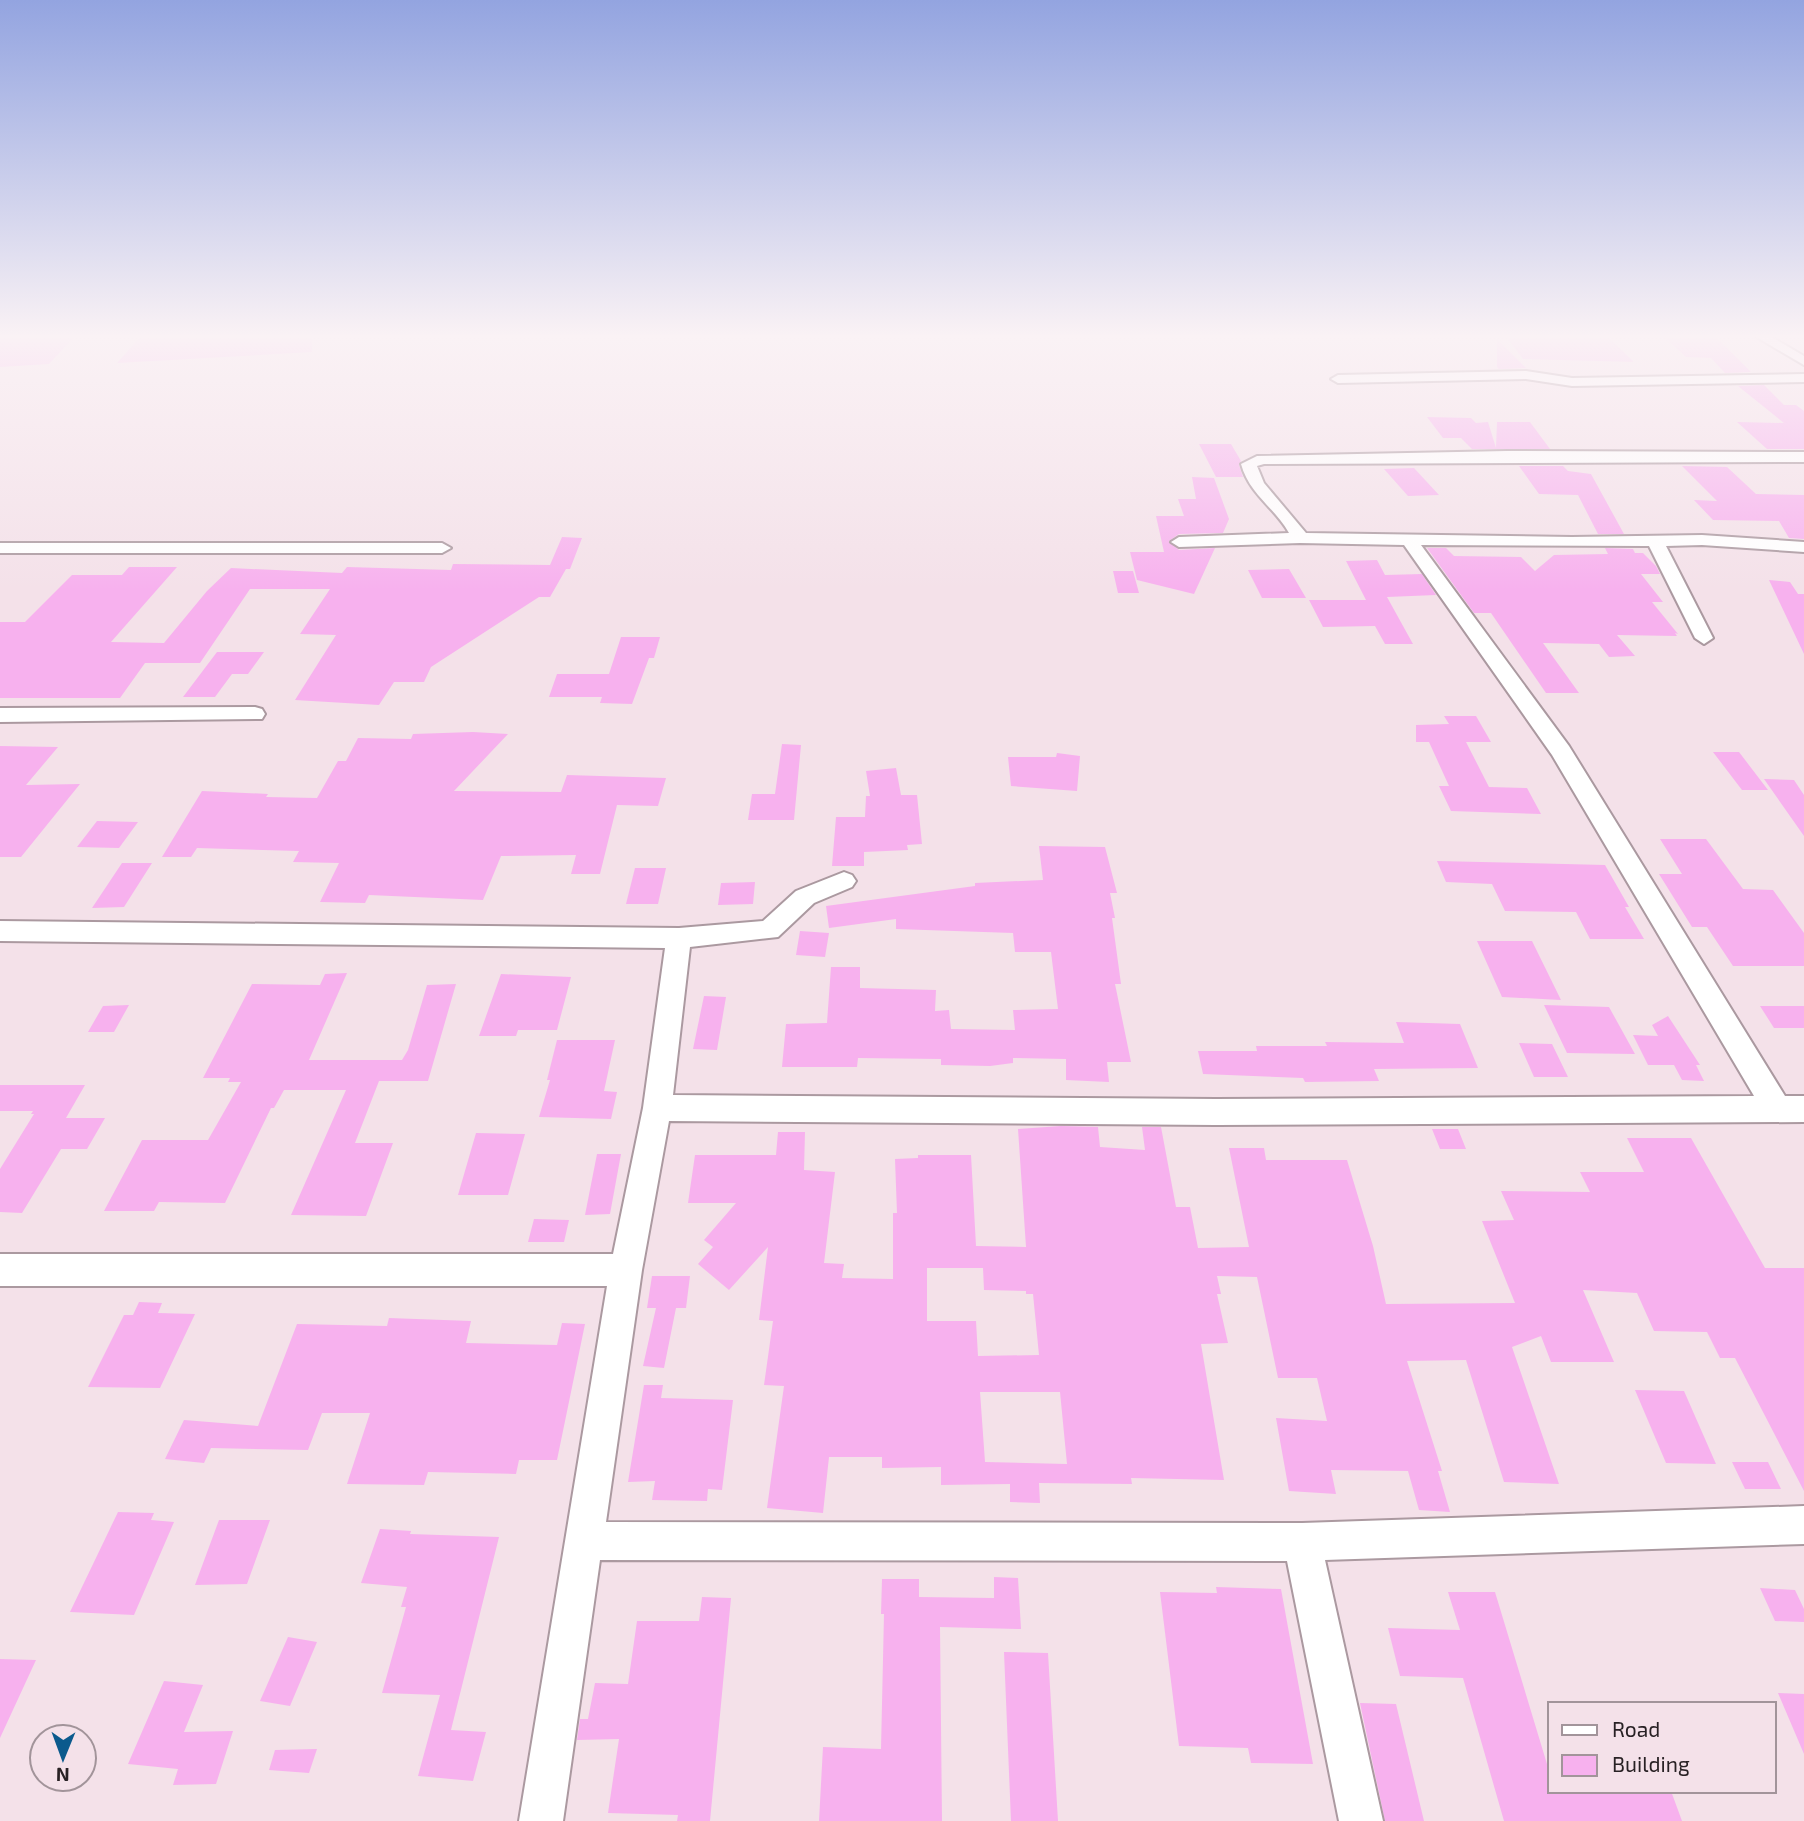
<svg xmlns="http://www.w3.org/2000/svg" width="1804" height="1821" font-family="'Exo 2',sans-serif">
  <rect width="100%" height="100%" fill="#f4e1e9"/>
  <!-- building -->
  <path fill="#f7b1ee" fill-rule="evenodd" d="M0,335H76L49,364L0,367Z
    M142,335H312V352L117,363Z
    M1505,335H1606L1634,362L1523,359Z
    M1662,335H1714L1751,372L1725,373L1711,358L1686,357Z
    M1497,339L1526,368L1499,369L1497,367Z
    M1764,385L1784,405H1796L1804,411V449H1767L1737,422L1784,423L1738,386Z
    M1427,417L1471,418L1476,423L1488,422L1496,448L1497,422H1530L1550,449H1472L1461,438H1443Z
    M1199,444H1231L1241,461L1239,465L1243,477H1216Z
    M1519,466H1563L1568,471L1591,474L1624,534H1598L1578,495L1539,494Z
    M1682,466L1727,467L1756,494L1804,495V539L1789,538L1779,521L1713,520L1694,500L1717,501Z
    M1414,468L1439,495L1408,496L1384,469Z
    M1192,477L1214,478L1229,519L1223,533L1179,534L1169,541L1179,550L1215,548L1194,594L1137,580L1130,552H1164L1156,516H1184L1178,499H1196Z
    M562,537L582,538L570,569H566L550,597H539L431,667L424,682H394L379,705L295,700L336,635L300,634L330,589H250L200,663H145L120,698H0V622H25L72,575H122L129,567H177L111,642L164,643L207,591L231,568L342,573L347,567L451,570L453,564L550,565Z
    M1427,548H1446L1454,556L1521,557L1535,571L1554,555L1608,554L1605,548L1633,549L1635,553H1643L1656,566L1660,574H1641L1663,602H1652L1678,634L1675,633L1677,636L1617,635L1635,656L1609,657L1599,644L1543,643L1579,693H1546L1491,613H1474Z
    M1377,560L1385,575L1422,574L1436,595L1387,597L1413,644H1385L1375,626L1323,627L1309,600H1366L1346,561Z
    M1289,569L1306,598H1262L1248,570Z
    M1113,571H1133L1139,593H1118Z
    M1769,580L1790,582L1798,594H1804V654Z
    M621,637H660L654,658H649L632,704L600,703L602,697H549L557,674H609Z
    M217,652H264L248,674H232L215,697H183Z
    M1444,716H1476L1491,742H1466L1489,787L1527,788L1541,814L1451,811L1439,786H1449L1429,742H1416V725L1449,724Z
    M473,732L508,734L454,791L561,792L567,775L666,778L658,806L617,805L600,874H571L576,855L501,856L483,900L369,895L365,903L320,902L339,863L293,862L299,851L197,848L191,857H162L202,791L268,794L266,797L317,798L338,761H346L358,738L411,739L413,734Z
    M782,744L801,745L794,820H748L752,794H775Z
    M0,746L58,747L26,785L80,784L21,857H0Z
    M1713,752H1739L1768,790H1742Z
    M1057,753L1080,756L1077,791L1011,786L1008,757H1056Z
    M896,768L901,795H917L922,844L907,845L908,850L864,852V866H832L836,817H865L866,796H870L866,771Z
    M1764,779L1794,780L1804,795V836Z
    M97,821L138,822L119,848L77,847Z
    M1660,839H1706L1743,889L1773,890L1804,933V966H1733L1707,927H1692L1659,874H1682Z
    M1039,846L1105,847L1117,893H1110L1115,918H1112L1121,984H1115L1131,1062H1107L1109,1082L1066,1080V1059L1013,1058V1063L990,1066L941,1065V1059L858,1058L857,1067H782L786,1024L827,1023L831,967H860V988L936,990L935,1011L949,1010L951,1029L1015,1030L1013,1010L1058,1009L1051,952H1015L1013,933L896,929V919L829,928L826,906L975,886V883L1043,880Z
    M1437,861L1605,865L1629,907H1625L1644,939H1590L1576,912L1505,911L1492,884L1446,882Z
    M122,863H152L124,907L92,908Z
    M635,868H666L658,904H626Z
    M755,882L753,904L718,905L721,883Z
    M800,931L829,933L825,957L796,955Z
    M1477,941H1532L1561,1000L1502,997Z
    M347,973L309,1060H402L408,1050L427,985L456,984L428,1081H379L355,1143H393L366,1216L291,1215L346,1090H284L274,1108H271L225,1203L159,1202L154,1211H104L142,1140H208L241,1082H228L230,1078H203L252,984L320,985L325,974Z
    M501,974L571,977L557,1030H518L516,1036H479Z
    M704,996L726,997L717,1050L693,1049Z
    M129,1005L114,1032H88L103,1006Z
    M1544,1005L1609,1007L1635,1054L1567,1053Z
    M1760,1006H1804V1028H1774Z
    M1668,1016L1700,1065H1696L1704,1081L1682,1080L1674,1065H1648L1633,1035L1658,1036L1652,1025Z
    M1396,1022L1460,1024L1478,1068L1374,1069L1379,1081L1305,1082L1303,1078L1203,1074L1198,1051H1257L1256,1046H1327L1325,1042L1404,1043Z
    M557,1040H615L604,1091L617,1092L611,1119L539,1117L550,1080H547Z
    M1519,1043L1552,1044L1568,1077H1534Z
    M0,1085H85L66,1118H105L87,1149H61L22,1213L0,1212V1169L34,1114H31L33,1111H0Z
    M1061,1126L1098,1127L1100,1147L1145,1150L1142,1127H1161L1176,1207H1190L1198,1248L1249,1247L1229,1148H1264L1266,1160H1347L1373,1246L1386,1304L1515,1303L1482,1221L1514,1220L1501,1191L1590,1192L1580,1172H1644L1627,1138H1691L1765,1268H1804V1491L1735,1358H1720L1707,1332L1654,1331L1637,1293L1583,1290L1614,1362H1551L1541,1336L1512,1347L1559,1484L1504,1482L1466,1360L1407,1361L1442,1471H1438L1450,1512L1419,1510L1408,1471L1331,1470L1336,1494L1289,1491L1276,1418L1327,1421L1317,1378H1278L1257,1277L1217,1276L1221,1294H1217L1228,1343L1201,1344L1224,1480L1131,1478L1132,1484L1039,1483L1040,1503L1010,1502V1484L941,1485V1467L882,1468V1457H829L823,1513L767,1508L784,1386L764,1385L773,1321L759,1320L768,1247L729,1290L698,1264L713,1247L704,1240L736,1203H688L695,1155H776L778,1132H805L804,1170L835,1172L824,1263L844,1264L842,1278L893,1279V1213H897L895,1159L918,1158V1155H971L976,1246L1026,1247L1018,1129ZM927,1268H983L984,1290L1026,1291V1294H1033L1039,1355L978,1356L976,1321H927ZM980,1392H1060L1067,1464L985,1462Z
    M1432,1129H1458L1466,1149H1440Z
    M476,1133L525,1134L508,1195H458Z
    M597,1154H621L610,1214L585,1215Z
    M534,1219L569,1220L564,1242H528Z
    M652,1276H690L686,1308H676L664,1368L643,1366L656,1308H647Z
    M139,1302L162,1303L158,1313L195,1314L160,1388L88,1387L124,1315H133Z
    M389,1318L471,1321L466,1343L557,1345L562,1323L585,1324L557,1460H519L516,1474L428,1472L424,1485L347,1484L370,1413H322L308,1450L211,1448L204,1463L165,1459L184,1420L258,1426L297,1324L387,1326Z
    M644,1385H663L661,1398L733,1400L722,1490L708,1489L707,1501L652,1500L655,1481L628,1482Z
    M1635,1390L1684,1391L1716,1464L1666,1463Z
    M1732,1462H1768L1781,1489H1745Z
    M118,1512L154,1513L151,1520L174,1522L134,1615L70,1612Z
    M219,1520H270L247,1584L195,1585Z
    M380,1529L411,1531L410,1534L499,1537L451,1730L486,1732L473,1781L418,1776L440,1695L382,1693L406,1607H401L407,1587L361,1583Z
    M994,1577L1018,1578L1021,1629L940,1627L942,1821H819L823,1747L881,1749L884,1614H881L882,1579H919V1597L994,1598Z
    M1216,1587L1281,1589L1313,1764L1251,1763L1248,1748L1179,1746L1160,1592L1217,1593Z
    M1760,1588L1795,1590L1804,1609V1622L1775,1621Z
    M1448,1592H1495L1550,1774V1791H1671L1682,1821H1504L1463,1678L1400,1676L1388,1628L1460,1630Z
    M702,1597L731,1598L710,1821H677L678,1815L608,1813L619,1739L577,1740L580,1719H588L595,1683L628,1684L637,1621H699Z
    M288,1637L317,1642L290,1706L260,1701Z
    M1004,1652L1048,1653L1058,1821H1011Z
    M0,1659L36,1660L0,1738Z
    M164,1681L203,1685L184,1732L233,1731L216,1784L173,1785L178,1769L128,1764Z
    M1778,1693L1804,1694V1754Z
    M1360,1703L1396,1704L1424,1821H1385Z
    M317,1749L309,1773L269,1770L275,1750Z"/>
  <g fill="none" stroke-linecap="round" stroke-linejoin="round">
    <!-- street casing -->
    <g stroke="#ab99a0" stroke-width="4">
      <path id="street" d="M1753,335H1768L1804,356V365Z
        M1526,371L1572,378L1804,374V382L1572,386L1526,379L1338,383L1331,379L1338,375Z
        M1507,451L1804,452V462L1264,464L1257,466L1264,483L1306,533L1572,537L1702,535L1804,542V552L1702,545L1666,546L1713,638L1704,644L1695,638L1649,546L1421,545L1569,746L1785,1096H1804V1122L1216,1125L669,1121L642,1270L606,1522L1302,1523L1804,1506V1544L1325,1560L1383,1821H1339L1287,1561L600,1560L563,1821H519L607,1286H0V1254H613L643,1108L665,948L0,941V921L679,928L763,921L796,891L844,872L852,875L856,881L852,887L814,903L778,937L690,947L673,1095L1216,1099L1754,1096L1552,755L1404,545L1300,543L1179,547L1171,542L1179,537L1289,533C1275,508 1249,494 1241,464L1257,456Z
        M0,543H442L451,548L442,553H0Z
        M255,707L262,709L265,714L262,719L0,722V708Z"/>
    </g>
    <!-- street -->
    <use href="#street" fill="#fff" fill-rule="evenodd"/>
  </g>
  <!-- sky -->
  <linearGradient id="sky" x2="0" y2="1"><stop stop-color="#93a4e0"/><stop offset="0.57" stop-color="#faf2f5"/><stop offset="1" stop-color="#faf2f5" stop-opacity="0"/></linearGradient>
  <rect width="1804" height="590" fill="url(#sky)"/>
  <!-- legend -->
  <rect x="1548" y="1702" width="228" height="91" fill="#f4e1e9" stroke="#a2949a" stroke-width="2"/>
  <rect x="1562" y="1725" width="35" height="10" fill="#ffffff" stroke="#a2949a" stroke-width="2"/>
  <text x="1612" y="1737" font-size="21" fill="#282124">Road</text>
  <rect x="1562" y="1755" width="35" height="21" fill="#f7b1ee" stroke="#a2949a" stroke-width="2"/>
  <text x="1612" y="1772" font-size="21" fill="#282124">Building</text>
  <!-- north arrow -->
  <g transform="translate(63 1758) rotate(181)"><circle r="33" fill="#f4e1e9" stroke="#a2949a" stroke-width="2"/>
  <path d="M0-5L12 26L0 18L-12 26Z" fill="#0b5a8d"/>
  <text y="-10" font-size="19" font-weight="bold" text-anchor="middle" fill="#282124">N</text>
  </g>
</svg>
